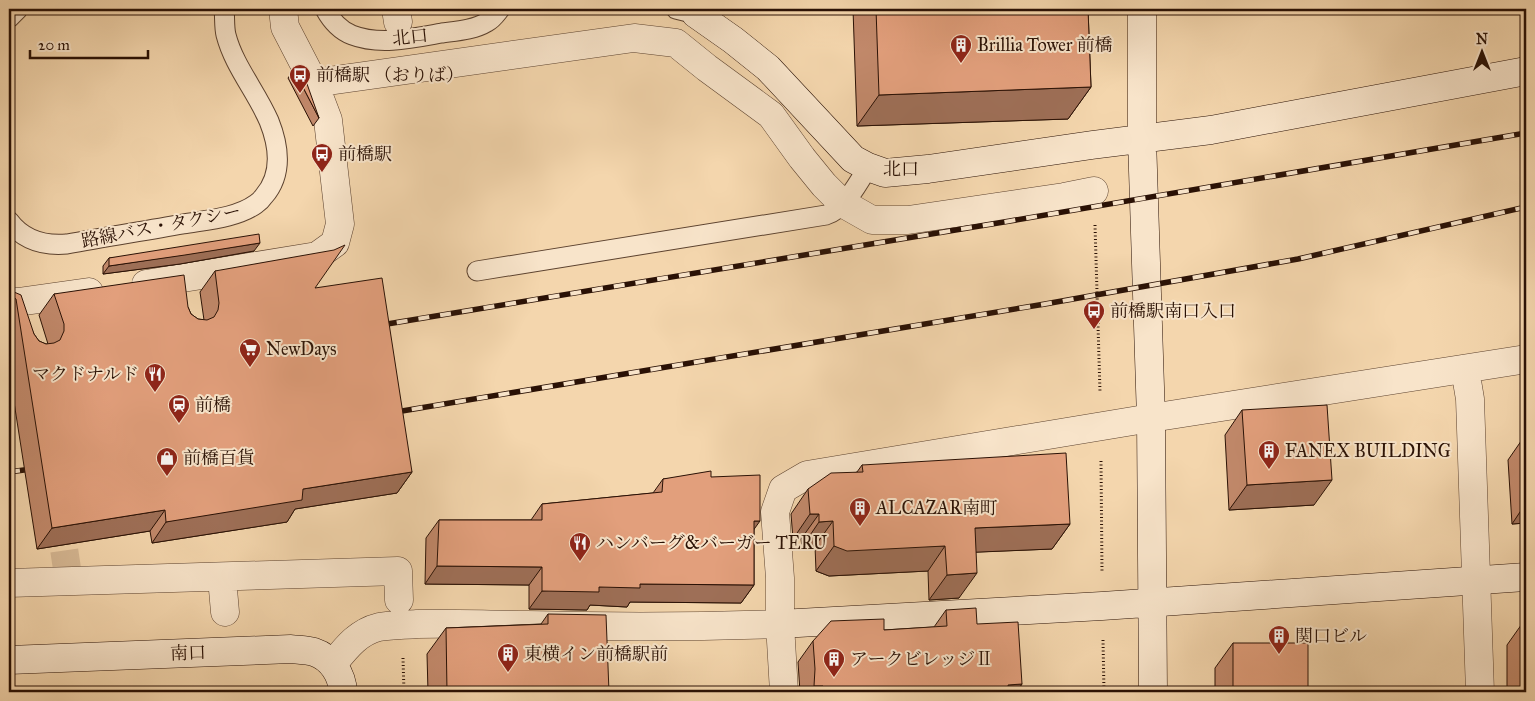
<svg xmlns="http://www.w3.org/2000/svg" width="1535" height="701" font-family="'IM FELL Great Primer','Noto Serif JP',serif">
  <rect width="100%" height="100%" fill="#f4d6ad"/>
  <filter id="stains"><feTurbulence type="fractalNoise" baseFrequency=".004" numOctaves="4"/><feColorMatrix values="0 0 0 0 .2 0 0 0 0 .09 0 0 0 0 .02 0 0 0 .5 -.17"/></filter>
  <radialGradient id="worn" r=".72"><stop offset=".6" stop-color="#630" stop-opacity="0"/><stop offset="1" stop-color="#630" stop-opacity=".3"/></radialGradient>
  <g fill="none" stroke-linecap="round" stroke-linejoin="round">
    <!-- street-tunnel -->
    <path stroke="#d6b894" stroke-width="28" stroke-dasharray="28 14" stroke-linecap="butt" d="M58,509L69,582"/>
    <!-- lane casing -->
    <g stroke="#5c422f" stroke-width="21">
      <path id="lane" d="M325,9C331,20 339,30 352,35C380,46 414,38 442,33C457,31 474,30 487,22C493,19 496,14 500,9
        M676,9L696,14
        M9,18L18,9
        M9,221C23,240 44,246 67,244C105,237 144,231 183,224C206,220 237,218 256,204C259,202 262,199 264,196C283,174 279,146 269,121C256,91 234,66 226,35C224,27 225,17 224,9
        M477,271L826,215C844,210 859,182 868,167"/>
    </g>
    <!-- street casing -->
    <g stroke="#5c422f" stroke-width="29">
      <path id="street" d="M396,9L398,22
        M314,83L634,38L676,43L707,68L771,115L802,158L824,185L842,203L872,220H908L1064,197L1094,191
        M146,284L317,256L335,243L340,224L328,120L314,83L285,27L283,9
        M9,301L18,302L89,292
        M1465,369L1470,399L1480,692
        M222,578L225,612
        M9,583L398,571L399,600
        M333,664C346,648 358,632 379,627C391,625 405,625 417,624C453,623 490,625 527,625C611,627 696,627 780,624
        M784,692L780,624V578L775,512L783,489L807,475L1151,418L1526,359"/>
    </g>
    <!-- secondary casing -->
    <g stroke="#2a1105" stroke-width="29">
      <path id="secondary" d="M1142,9V139L1151,418L1153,692
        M696,14L733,40L768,68L853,159L868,167L885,173L928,169L1092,145L1211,130L1526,71
        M780,624L1102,606L1526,577
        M9,660L291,649C298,650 307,650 314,652C332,658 342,675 343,692"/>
    </g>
    <!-- path -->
    <path stroke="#2a1105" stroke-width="3" stroke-dasharray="1 2.5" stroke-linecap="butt" d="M1095,225L1100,392
      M1101,461L1102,572
      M1103,640L1104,692
      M403,658L404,692"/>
    <!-- lane -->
    <use href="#lane" stroke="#f8e4ca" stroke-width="19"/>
    <!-- street -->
    <use href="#street" stroke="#f8e4ca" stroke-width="28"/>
    <!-- secondary -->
    <use href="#secondary" stroke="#f8e4ca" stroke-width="28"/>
    <!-- rail casing -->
    <g stroke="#2a1105" stroke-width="5.5">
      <path id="rail" d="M375,326L1010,221L1526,133
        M390,413L1045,304L1298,259L1526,207
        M9,472L39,468"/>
    </g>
    <!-- rail -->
    <use href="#rail" stroke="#f8e4ca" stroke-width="4" stroke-dasharray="11" stroke-linecap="butt"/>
  </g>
  <!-- wall -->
  <path fill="#c2896b" stroke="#2a1105" d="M853,9H1088L1091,87L1068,119L857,126Z
    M294,70L319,118L313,126L288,78Z
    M254,251L180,264L103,274V266L109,258Z
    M215,271L315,288L412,472L397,493L295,509L287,522L152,543L150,531L37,549L9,370V280L10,286L34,334L39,341L46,344H48L39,315L54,294L188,307L191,314L198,319L204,320L200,292Z
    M1242,410L1314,505L1229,510L1225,435Z
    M1526,434V523L1512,524L1508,460Z
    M862,465L1070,524L1052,549L976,552L959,598L929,600L928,571L829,576L816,571L815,546L802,547L801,539H793L791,514L808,489L857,472Z
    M711,477L754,529V585L741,603L630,602L627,607L590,605L587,610L529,609V585L425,584L426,538L439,520H531L542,504L653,493L663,479Z
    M946,610L977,624L1022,684L1016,692H800L798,662L813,641L884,630L934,627Z
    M548,614L609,692H428L427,654L446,628L541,624Z
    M1524,621L1526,692H1507V645Z
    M1233,643L1308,692H1215V668Z"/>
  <!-- shaded-wall -->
  <path fill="#9e6f57" stroke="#2a1105" d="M1091,87L1068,119L857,126L879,95Z
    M260,243L254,251L180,264L103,274L109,266Z
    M412,472L397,493L295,509L287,522L152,543L166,522L303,489Z
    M1332,480L1314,505L1229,510L1247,485Z
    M1526,503V523L1512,524Z
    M165,510L150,531L37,549L52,528Z
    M810,514H819L801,539H793Z
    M754,521H760L747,539Z
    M833,521L815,546L802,547L819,522Z
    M1070,524L1052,549L957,553L975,528Z
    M834,546H945L928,571L829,576L816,571Z
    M437,566L542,567L529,585L425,584Z
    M977,573L959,598L929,600L947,575Z
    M640,584L754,585L741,603L630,602L627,607L590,605L587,610L529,609L542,591Z
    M1022,684L1016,692H1002L1008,685Z
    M814,686H823L818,692H809Z"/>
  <!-- building -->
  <path fill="#e29f7c" stroke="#2a1105" d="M876,9H1088L1091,87L879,95Z
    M299,69L306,81L319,118L294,70Z
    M259,234L260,243L185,255L109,266V258Z
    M345,245L315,288L382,278L412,472L303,489L302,500L166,522L165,510L52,528L16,299L9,294V280L10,286L14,292L21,295L34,334L39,341L46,344L54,343L60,340L64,331V324L54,294L184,275L188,307L191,314L198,319L207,320L214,317L218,310L219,303L215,271L334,250Z
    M9,270H12L9,277Z
    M1327,405L1332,480L1247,485L1242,410Z
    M1066,453L1070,524L975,528L977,573L947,575L945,546L847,551L834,546L833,521L819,522V514H810L808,489L831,473L863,472L862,465Z
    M711,471V477L760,475V521H754V585L640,584V588L599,587V592L542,591V567L437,566L439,520H542V504L662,492L663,479Z
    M976,608L977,624L1018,622L1022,684L1008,685L1009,692H823V686H814L815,669L813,641L831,621L884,619V630L947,626L946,610Z
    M548,614L606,615L609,692H447L446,628L548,624Z
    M1526,620V692H1524V621Z
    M1233,643H1308V692H1233Z"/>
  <!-- icons -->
  <defs>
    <g id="building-pin" transform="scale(1.125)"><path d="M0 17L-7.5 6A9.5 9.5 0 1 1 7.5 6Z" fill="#8f2418" stroke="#f8e4ca"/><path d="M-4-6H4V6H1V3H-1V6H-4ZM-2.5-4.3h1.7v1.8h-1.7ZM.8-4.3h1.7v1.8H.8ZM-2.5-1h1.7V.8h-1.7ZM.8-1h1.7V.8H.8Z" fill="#fff"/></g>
    <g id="bus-pin" transform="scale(1.125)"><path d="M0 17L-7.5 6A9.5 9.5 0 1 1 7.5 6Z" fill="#8f2418" stroke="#f8e4ca"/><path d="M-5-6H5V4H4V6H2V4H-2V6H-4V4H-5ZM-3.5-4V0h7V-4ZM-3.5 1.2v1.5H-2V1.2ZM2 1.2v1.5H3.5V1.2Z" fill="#fff"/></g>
    <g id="supermarket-pin" transform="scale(1.125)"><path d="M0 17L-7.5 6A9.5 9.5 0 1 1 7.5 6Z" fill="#8f2418" stroke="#f8e4ca"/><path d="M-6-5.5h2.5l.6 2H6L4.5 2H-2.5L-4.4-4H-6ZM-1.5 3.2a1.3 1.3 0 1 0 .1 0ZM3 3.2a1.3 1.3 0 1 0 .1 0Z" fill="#fff"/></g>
    <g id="restaurant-pin" transform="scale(1.125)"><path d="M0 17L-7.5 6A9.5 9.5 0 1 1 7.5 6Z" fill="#8f2418" stroke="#f8e4ca"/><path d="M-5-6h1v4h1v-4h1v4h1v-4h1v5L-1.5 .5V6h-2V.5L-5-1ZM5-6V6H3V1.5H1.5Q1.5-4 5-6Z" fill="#fff"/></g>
    <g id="station-pin" transform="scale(1.125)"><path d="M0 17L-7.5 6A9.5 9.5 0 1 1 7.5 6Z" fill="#8f2418" stroke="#f8e4ca"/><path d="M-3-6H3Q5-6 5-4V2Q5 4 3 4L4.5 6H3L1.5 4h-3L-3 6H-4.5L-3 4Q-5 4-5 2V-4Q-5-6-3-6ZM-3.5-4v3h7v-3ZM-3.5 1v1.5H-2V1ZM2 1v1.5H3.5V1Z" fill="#fff"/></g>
    <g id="shop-pin" transform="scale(1.125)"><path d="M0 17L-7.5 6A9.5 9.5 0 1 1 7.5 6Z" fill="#8f2418" stroke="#f8e4ca"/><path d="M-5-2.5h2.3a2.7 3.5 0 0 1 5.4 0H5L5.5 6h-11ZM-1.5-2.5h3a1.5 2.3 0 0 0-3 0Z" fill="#fff"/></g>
  </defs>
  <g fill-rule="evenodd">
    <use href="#building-pin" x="961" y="45"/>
    <use href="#bus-pin" x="300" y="75"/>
    <use href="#bus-pin" x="322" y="154"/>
    <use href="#bus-pin" x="1094" y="311"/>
    <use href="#supermarket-pin" x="250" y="349"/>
    <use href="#restaurant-pin" x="155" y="374"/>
    <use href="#station-pin" x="179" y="405"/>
    <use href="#building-pin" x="1269" y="451"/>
    <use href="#shop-pin" x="167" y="458"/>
    <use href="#building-pin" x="860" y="508"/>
    <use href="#restaurant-pin" x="580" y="543"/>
    <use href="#building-pin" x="1279" y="636"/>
    <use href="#building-pin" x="508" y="654"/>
    <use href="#building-pin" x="834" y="659"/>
  </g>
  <g text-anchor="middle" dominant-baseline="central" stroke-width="4" stroke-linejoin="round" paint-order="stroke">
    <!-- street labels -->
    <g font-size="18" fill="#2a1105" stroke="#f8e4ca">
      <text transform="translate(410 37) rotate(-6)">北口</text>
      <text x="901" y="169">北口</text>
      <text transform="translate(161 226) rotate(-11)">路線バス・タクシー</text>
      <text transform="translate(188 653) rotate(-2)">南口</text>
    </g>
    <!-- poi labels -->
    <g font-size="18" fill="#2a1105" stroke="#f8e4ca" text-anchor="start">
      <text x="977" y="45">Brillia Tower 前橋</text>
      <text x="316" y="75">前橋駅 （おりば）</text>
      <text x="338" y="154">前橋駅</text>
      <text x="1110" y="311">前橋駅南口入口</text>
      <text x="266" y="349">NewDays</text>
      <text x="139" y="374" text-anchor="end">マクドナルド</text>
      <text x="195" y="405">前橋</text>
      <text x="1285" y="451">FANEX BUILDING</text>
      <text x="183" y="458">前橋百貨</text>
      <text x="876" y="508">ALCAZAR南町</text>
      <text x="596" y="543">ハンバーグ&amp;バーガー TERU</text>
      <text x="1295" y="636">関口ビル</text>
      <text x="524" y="654">東横イン前橋駅前</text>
      <text x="850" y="659">アークビレッジⅡ</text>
    </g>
  </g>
  <!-- margin -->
  <rect width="1535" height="701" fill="none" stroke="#f4d6ad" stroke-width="30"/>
  <rect x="10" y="10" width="1515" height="681" fill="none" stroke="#2a1105" stroke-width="2.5"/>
  <rect x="15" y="15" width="1505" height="671" fill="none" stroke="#2a1105"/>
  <!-- north arrow -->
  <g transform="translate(1482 52)" stroke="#f8e4ca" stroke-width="4" paint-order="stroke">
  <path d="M0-4L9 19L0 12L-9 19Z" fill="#2a1105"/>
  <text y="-8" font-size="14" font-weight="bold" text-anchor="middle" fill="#2a1105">N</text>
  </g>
  <!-- scale -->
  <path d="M30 50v8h118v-8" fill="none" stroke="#2a1105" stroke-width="2.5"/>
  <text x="38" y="50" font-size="15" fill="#2a1105" stroke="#f8e4ca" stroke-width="4" paint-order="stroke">20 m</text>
  <rect width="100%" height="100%" filter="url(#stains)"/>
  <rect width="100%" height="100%" fill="url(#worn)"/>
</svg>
